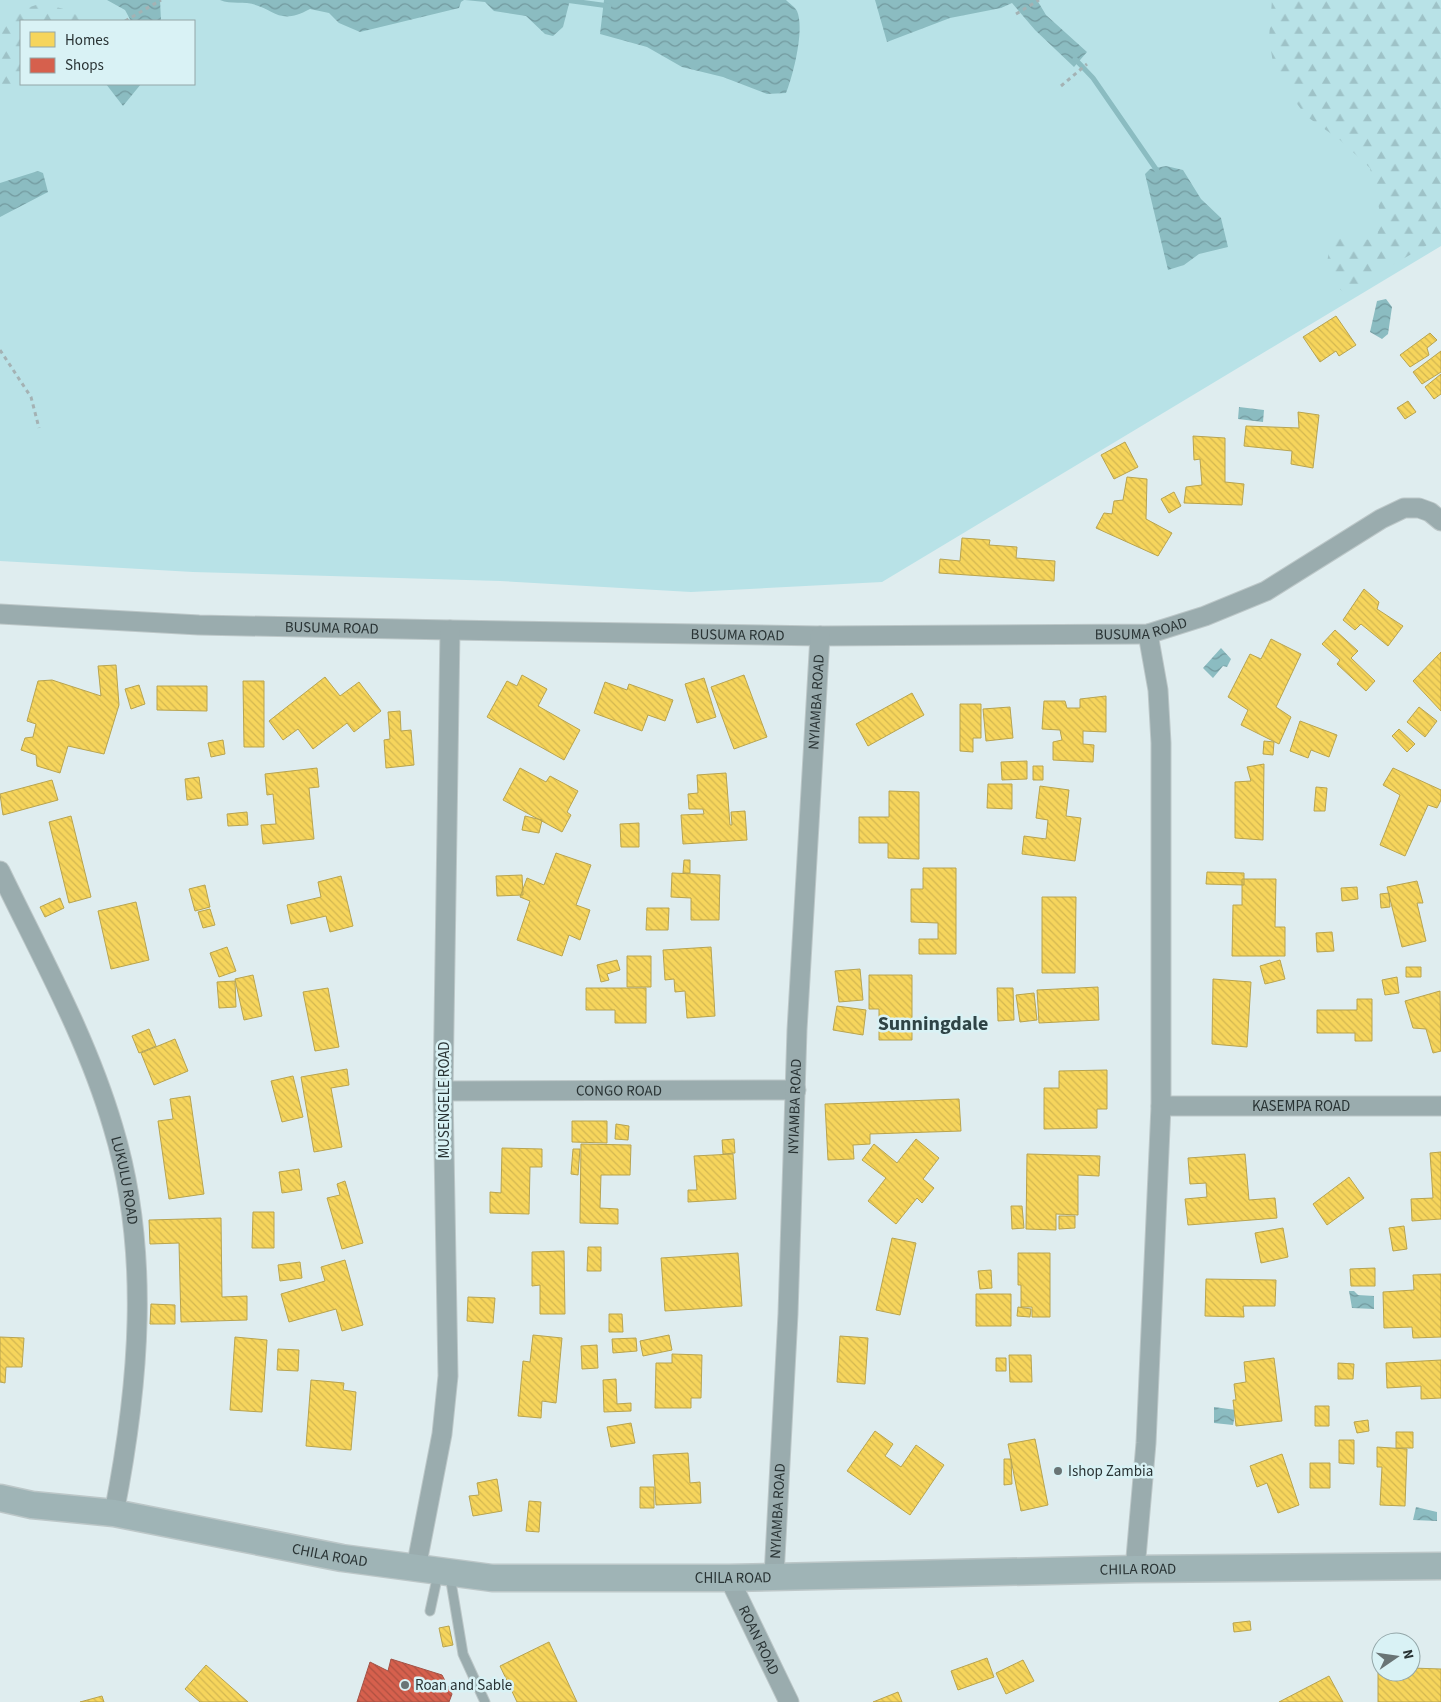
<svg xmlns="http://www.w3.org/2000/svg" width="1441" height="1702" font-family="'Source Sans 3',sans-serif">
  <defs>
    <pattern id="forest-firs" width="22" height="20" patternUnits="userSpaceOnUse" patternTransform="scale(1.25)"><rect width="22" height="20" fill="#b8e2e7"/><path d="M5 1l3.5 6h-7zM16 11l3.5 6h-7z" fill="#9ec2c7"/></pattern>
    <pattern id="water-waves" width="16" height="10" patternUnits="userSpaceOnUse" patternTransform="scale(1.25)"><rect width="16" height="10" fill="#8bbcc1"/><path d="M0 5q4-4 8 0t8 0" fill="none" stroke="#72999e"/></pattern>
    <pattern id="homes-back-hatch" width="6" height="6" patternUnits="userSpaceOnUse" patternTransform="scale(1.25)"><rect width="6" height="6" fill="#f6d55c"/><path d="M-1 5l2 2M0 0l6 6M5-1l2 2" fill="none" stroke="#d3b751"/></pattern>
    <pattern id="shops-back-hatch" width="6" height="6" patternUnits="userSpaceOnUse" patternTransform="scale(1.25)"><rect width="6" height="6" fill="#d6604d"/><path d="M-1 5l2 2M0 0l6 6M5-1l2 2" fill="none" stroke="#ae5041"/></pattern>
  </defs>
  <rect width="100%" height="100%" fill="#dfedef"/>
  <!-- green -->
  <path fill="#b8e2e7" fill-rule="evenodd" d="M0,0H1441V246L882,582L691,592L500,581L193,572L0,561ZM21,21H194V84H21Z"/>
  <!-- forest -->
  <path fill="url(#forest-firs)" d="M1272,0H1441V237L1344,293C1338,287 1332,282 1329,275C1325,265 1328,244 1338,239C1348,232 1365,240 1376,241L1381,217L1370,168L1340,140L1306,116L1284,86L1273,63L1269,38Z
    M36,5C54,5 71,9 85,21H21V84H24L0,95V13H12Z"/>
  <!-- water -->
  <path fill="url(#water-waves)" d="M107,0H160L161,21H131L125,10Z
    M220,0H464L461,2L459,8L360,32L339,23L329,13L310,9C277,27 275,7 247,3C238,2 228,4 220,0Z
    M465,0H570L563,27L553,36L545,34L526,16L494,11L485,2Z
    M604,0H786C789,3 795,7 797,11C805,29 793,76 786,93L767,94L723,77L682,67L647,47L600,34Z
    M875,0H1037L1046,15L1087,52L1074,67L1035,30L1012,3L1001,8L950,18L887,42Z
    M106,84H141L123,106Z
    M1166,166L1183,170L1201,199L1221,218L1228,247L1199,254L1184,265L1168,270L1145,174L1150,169Z
    M38,171L43,173L48,192L0,217V183Z
    M1386,299L1392,307L1388,334L1382,339L1370,332L1377,301Z
    M1239,407L1264,410L1263,422L1238,419Z
    M1221,648L1231,659L1227,667L1223,666L1213,678L1203,668Z
    M1349,1291H1354L1358,1295L1374,1296V1309L1352,1308Z
    M1214,1407L1236,1410L1233,1425L1214,1423Z
    M1416,1507L1437,1512V1521L1413,1520Z"/>
  <!-- homes -->
  <path fill="url(#homes-back-hatch)" stroke="#b8a450" d="M1336,316L1356,345L1339,356L1336,351L1320,362L1303,337Z
    M1430,333L1437,340L1427,348L1429,355L1410,367L1400,355Z
    M1441,351V372L1422,384L1413,372Z
    M1441,374V394L1434,399L1425,387Z
    M1408,401L1416,412L1405,419L1397,408Z
    M1298,412L1319,415L1313,468L1291,464L1292,451L1244,446L1246,426L1299,428Z
    M1193,436L1225,438V482L1244,484L1242,505L1184,503L1186,487L1202,485L1200,459L1194,460Z
    M1125,442L1138,467L1114,479L1101,455Z
    M1127,477L1147,479L1146,519L1172,533L1158,556L1096,528L1104,513L1112,514L1114,501L1123,500Z
    M1174,492L1181,506L1169,513L1161,499Z
    M962,538L990,540L989,545L1017,547L1016,558L1055,561L1054,581L939,573L940,559L960,561Z
    M1364,589L1379,602L1377,609L1403,626L1388,646L1361,624L1355,630L1343,620Z
    M1335,630L1358,651L1351,658L1375,681L1366,691L1337,664L1340,660L1322,644Z
    M1271,639L1301,654L1276,707L1291,717L1279,744L1241,725L1248,710L1228,697L1250,654L1261,659Z
    M1441,652V711L1413,681Z
    M116,665L119,705L104,754L68,746L60,773L37,766L36,755L21,750L25,738L33,737L36,724L27,721L38,681L52,680L101,696L98,666Z
    M522,675L547,689L538,706L580,730L564,760L487,717L507,681L517,686Z
    M744,675L767,737L734,749L711,687Z
    M325,677L340,696L359,682L381,711L354,732L347,723L313,749L298,729L283,740L269,721Z
    M704,678L716,717L697,723L685,684Z
    M243,681H264V747H244Z
    M605,682L627,690L629,684L673,700L665,721L648,715L642,731L594,713Z
    M139,685L145,704L131,709L125,689Z
    M157,686H207V711L157,710Z
    M912,693L924,715L868,746L856,724Z
    M1106,696V732L1083,731V744L1094,745L1093,762L1053,760V742L1062,740L1060,730L1042,729L1044,701H1065L1067,708H1080V699Z
    M960,704H981V738H973V752L960,751Z
    M1010,707L1013,738L986,741L983,709Z
    M1419,707L1437,721L1425,737L1407,722Z
    M400,711L401,731L411,730L414,765L386,768L384,740L390,739L388,712Z
    M1300,721L1337,735L1329,757L1311,750L1308,758L1290,751Z
    M1399,729L1415,744L1407,752L1392,736Z
    M223,740L225,754L211,757L208,743Z
    M1264,741L1274,742L1273,755L1263,754Z
    M1027,761V779L1002,780L1001,762Z
    M1264,764L1263,840L1235,838V782L1251,781L1247,767Z
    M1033,766H1043V780H1033Z
    M317,768L319,787L309,788L314,839L263,844L261,825L276,824L273,794L267,795L265,774Z
    M520,768L546,782L550,776L578,791L567,812L571,815L562,832L503,800Z
    M1393,768L1441,790V800L1437,808L1428,805L1405,856L1380,845L1400,795L1383,785Z
    M726,773L730,825H732L731,812L745,811L747,840L683,844L681,815L704,814L703,809H689L688,794L698,793L697,775Z
    M199,777L202,798L187,800L185,779Z
    M52,780L58,800L3,815L0,794Z
    M988,784H1012V809L987,808Z
    M1040,786L1069,790L1066,816L1081,818L1075,861L1022,854L1024,836L1046,839L1048,820L1036,818Z
    M1316,787L1327,788L1325,811H1314Z
    M889,791L919,792V859L888,858V843H859V817H889Z
    M247,812L248,825L228,826L227,814Z
    M71,816L91,897L69,903L49,822Z
    M525,816L542,820L539,833L522,830Z
    M639,823V847H621L620,824Z
    M556,853L591,865L576,905L590,910L580,940L569,935L562,956L517,940L530,901L520,897L527,878L544,885Z
    M684,860H690V873H683Z
    M923,868H956V954H919V939H938V923L911,922V889H923Z
    M1207,872L1244,873V885L1206,884Z
    M672,873L720,875L719,920H691V898L671,897Z
    M522,875L523,895L497,896L496,876Z
    M341,876L353,926L330,932L326,916L291,924L287,905L321,897L318,882Z
    M1242,879H1276L1275,927H1285V956H1232L1233,905H1242Z
    M1417,881L1423,903H1417L1426,941L1402,947L1387,887Z
    M205,885L210,907L195,911L189,889Z
    M1357,887L1358,899L1342,901L1341,888Z
    M1389,893L1390,907L1381,908L1380,894Z
    M1042,897H1076L1075,973H1042Z
    M60,898L64,908L45,917L40,907Z
    M136,902L149,960L111,969L98,911Z
    M647,908H669L668,930H646Z
    M210,909L215,925L203,928L198,912Z
    M1332,932L1334,951L1317,952L1316,933Z
    M227,947L236,971L219,977L210,953Z
    M711,947L715,1016L687,1018L685,991L675,992L674,979L665,980L663,950Z
    M627,956H651V987H627Z
    M617,960L620,970L607,974L609,980L601,982L597,965Z
    M1280,960L1285,979L1265,984L1260,966Z
    M1406,967H1421V977H1406Z
    M860,969L863,1000L839,1002L835,971Z
    M253,975L262,1016L244,1020L235,979Z
    M869,975H912V1040H879V1009H869Z
    M1397,977L1399,993L1385,995L1382,980Z
    M1213,979L1251,982L1247,1047L1212,1044Z
    M235,981L236,1007L219,1008L217,982Z
    M1098,987L1099,1020L1039,1023L1037,990Z
    M328,988L339,1047L315,1051L303,992Z
    M586,988H646V1023H615V1010H586Z
    M997,988H1013L1014,1020L998,1021Z
    M1440,991L1441,1051L1433,1053L1426,1029L1413,1028L1405,1001Z
    M1034,993L1037,1020L1020,1022L1016,995Z
    M1357,999H1372V1041H1355V1033H1317V1010H1357Z
    M837,1006L866,1010L863,1035L833,1030Z
    M149,1029L156,1046L139,1053L132,1036Z
    M175,1039L188,1071L154,1085L141,1053Z
    M347,1069L349,1085L331,1088L342,1147L314,1152L301,1077Z
    M1107,1070V1109H1097V1128L1044,1129V1088H1059V1071Z
    M293,1076L303,1117L282,1122L271,1081Z
    M190,1096L204,1194L169,1199L158,1121L173,1119L170,1099Z
    M959,1099L961,1131L870,1134V1144L853,1145L854,1159L828,1160L825,1104Z
    M572,1121H607V1143L572,1142Z
    M616,1124L629,1126L628,1140L615,1139Z
    M734,1139L735,1153L723,1154L722,1140Z
    M916,1139L939,1158L923,1179L934,1188L922,1203L917,1198L896,1224L868,1201L886,1178L862,1160L874,1144L897,1163Z
    M581,1144L631,1145L630,1175H601L600,1208L618,1209V1224L580,1223Z
    M502,1148L542,1149V1167H530L529,1214L490,1213V1192L501,1193Z
    M573,1149H580L578,1175L571,1174Z
    M1441,1152V1219L1412,1221L1411,1199L1433,1198L1430,1153Z
    M733,1154L736,1199L688,1202V1190H697L694,1156Z
    M1027,1154L1100,1156L1099,1176L1078,1175V1215L1056,1214V1230L1026,1229Z
    M1245,1154L1249,1200L1275,1198L1277,1218L1188,1225L1185,1199L1207,1197L1206,1183L1190,1184L1188,1158Z
    M299,1169L302,1190L282,1193L279,1172Z
    M1349,1177L1364,1198L1327,1225L1313,1204Z
    M345,1181L363,1243L342,1249L327,1198L340,1195L337,1184Z
    M1011,1206H1022L1024,1228L1012,1229Z
    M253,1212H274V1248H252Z
    M1059,1216H1075V1228L1059,1229Z
    M221,1218L222,1297L247,1296V1320L181,1322L179,1243L150,1244L149,1220Z
    M1404,1226L1407,1249L1393,1251L1389,1228Z
    M1283,1228L1288,1257L1261,1263L1255,1233Z
    M892,1238L916,1243L900,1315L876,1310Z
    M588,1247H601V1271H587Z
    M564,1251L565,1314H540V1285L532,1286V1252Z
    M738,1253L742,1306L665,1311L661,1258Z
    M1018,1253H1050V1317H1032V1307H1021V1285H1018Z
    M345,1260L363,1325L342,1331L336,1309L289,1322L281,1294L325,1281L321,1267Z
    M300,1262L302,1278L280,1281L278,1265Z
    M1375,1268V1286H1351L1350,1269Z
    M991,1270L992,1288L980,1289L978,1271Z
    M1441,1274V1337L1413,1338L1412,1327L1384,1328L1383,1292L1414,1290L1413,1275Z
    M1206,1279L1276,1280L1275,1306H1243L1244,1317L1205,1316Z
    M976,1294H1011V1326H976Z
    M468,1297L495,1298L493,1323L467,1321Z
    M151,1304L175,1305V1324H150Z
    M1018,1307L1031,1309L1030,1317L1017,1316Z
    M609,1314H622L623,1332H609Z
    M533,1335L562,1338L556,1403L542,1401L541,1418L518,1416L523,1361L530,1362Z
    M669,1335L672,1350L643,1356L640,1341Z
    M840,1336L868,1338L865,1384L837,1382Z
    M0,1337L24,1338L22,1367H6L5,1383L0,1382Z
    M235,1337L267,1340L262,1412L230,1410Z
    M636,1338L637,1351L613,1353L612,1339Z
    M597,1345L598,1368L582,1369L581,1346Z
    M278,1349L299,1350L298,1371L277,1370Z
    M672,1354L702,1355L701,1398H691V1408H655L656,1363H672Z
    M1009,1355H1031L1032,1382H1010Z
    M996,1358H1006V1371H996Z
    M1274,1358L1282,1421L1236,1426L1233,1400H1236L1234,1384L1246,1382L1244,1362Z
    M1441,1360V1398L1421,1399V1386L1387,1388L1386,1363Z
    M1338,1363L1354,1364L1353,1379H1338Z
    M616,1379L617,1404L631,1403V1411L604,1412L603,1380Z
    M311,1380L344,1383L343,1390L356,1392L351,1450L306,1446Z
    M1315,1406H1329V1426H1315Z
    M1368,1420L1369,1431L1357,1433L1354,1422Z
    M631,1423L635,1443L611,1447L607,1427Z
    M875,1431L893,1444L885,1456L901,1467L916,1445L944,1465L910,1515L847,1471Z
    M1396,1432H1413V1448H1396Z
    M1035,1439L1048,1505L1021,1511L1008,1444Z
    M1339,1440H1354V1464L1339,1463Z
    M1377,1447L1407,1449L1405,1506L1380,1505L1382,1467H1377Z
    M688,1453L690,1483L700,1482L701,1503L656,1505L653,1455Z
    M1282,1454L1299,1505L1278,1513L1267,1483L1257,1487L1250,1466Z
    M1004,1459H1011L1012,1484L1004,1485Z
    M1310,1463H1330V1488H1310Z
    M497,1479L502,1511L473,1516L469,1496L479,1495L477,1483Z
    M640,1487H654V1508H640Z
    M529,1501L541,1502L539,1532L526,1531Z
    M1250,1621L1251,1630L1234,1632L1233,1623Z
    M449,1626L453,1645L443,1647L439,1628Z
    M549,1642L577,1702H517L500,1666Z
    M987,1658L994,1677L958,1690L951,1671Z
    M1023,1660L1034,1681L1006,1694L996,1673Z
    M206,1665L248,1702H200L185,1689Z
    M1378,1668H1381V1672H1411V1668L1441,1669V1702H1378Z
    M1329,1676L1343,1702H1279Z
    M898,1692L902,1702H873Z
    M102,1696L104,1702H80Z"/>
  <!-- shops -->
  <path fill="url(#shops-back-hatch)" stroke="#a25246" d="M391,1659L442,1675L452,1694L449,1702H357L370,1662L388,1671Z"/>
  <g fill="none" stroke-linecap="round" stroke-linejoin="round">
    <!-- stream -->
    <path stroke="#8bbcc1" stroke-width="5" d="M565,0L609,6
      M1075,59L1093,78L1158,172"/>
    <!-- lane casing -->
    <g stroke="#bcc7c8" stroke-width="11">
      <path id="lane" d="M450,1576L463,1654L485,1702
        M430,1611L438,1574"/>
    </g>
    <!-- street casing -->
    <g stroke="#bcc7c8" stroke-width="21">
      <g id="street">
        <path id="s1" d="M0,614L199,625L450,630L820,636L1148,634L1205,616L1266,591L1381,519L1404,508H1419L1430,512L1441,521"/>
        <path id="s2" d="M0,871C40,954 87,1038 113,1127C151,1252 139,1386 114,1513"/>
        <path id="s3" d="M443,1091L796,1090"/>
        <path id="s4" d="M1161,1106H1441"/>
        <path d="M416,1568L442,1434L448,1376L443,1091L450,630"/>
        <path d="M1135,1569L1146,1443L1161,1106V743L1158,690L1148,634"/>
        <path id="s5" d="M774,1576L788,1314L797,1030L820,636"/>
        <path id="s6" d="M729,1578L789,1702"/>
      </g>
    </g>
    <!-- secondary casing -->
    <g stroke="#bcc7c8" stroke-width="29">
      <g id="secondary">
        <path id="s7" d="M0,1498L32,1505L114,1513L342,1558L492,1578H729L1135,1569L1441,1566"/>
      </g>
    </g>
    <!-- path -->
    <path stroke="#a4b2b4" stroke-width="3" stroke-dasharray="4 4" stroke-linecap="butt" d="M1016,14L1039,0
      M125,21L161,0
      M1061,86L1087,64
      M0,350L31,397L39,428"/>
    <!-- lane -->
    <use href="#lane" stroke="#9aacae" stroke-width="9"/>
    <!-- street -->
    <use href="#street" stroke="#9aacae" stroke-width="19"/>
    <!-- secondary -->
    <use href="#secondary" stroke="#9fb4b6" stroke-width="26"/>
  </g>
  <!-- markers -->
  <g fill="#697475" stroke="#d9f2f5" stroke-width="2">
    <circle cx="1058" cy="1471" r="5"/>
    <circle cx="405" cy="1685" r="5"/>
  </g>
  <g text-anchor="middle" dominant-baseline="central" stroke-width="5" stroke-linejoin="round" paint-order="stroke">
    <!-- street labels -->
    <g font-size="15" fill="#293334" stroke="#d9f2f5">
      <text stroke="none"><textPath href="#s1" startOffset="332">BUSUMA ROAD</textPath></text>
      <text stroke="none"><textPath href="#s1" startOffset="1142">BUSUMA ROAD</textPath></text>
      <text stroke="none"><textPath href="#s1" startOffset="738">BUSUMA ROAD</textPath></text>
      <text stroke="none"><textPath href="#s5" startOffset="875">NYIAMBA ROAD</textPath></text>
      <text stroke="none"><textPath href="#s3" startOffset="176">CONGO ROAD</textPath></text>
      <text transform="translate(444 1100) rotate(-90)">MUSENGELE ROAD</text>
      <text stroke="none"><textPath href="#s4" startOffset="140">KASEMPA ROAD</textPath></text>
      <text stroke="none"><textPath href="#s5" startOffset="470">NYIAMBA ROAD</textPath></text>
      <text stroke="none"><textPath href="#s2" startOffset="335">LUKULU ROAD</textPath></text>
      <text stroke="none"><textPath href="#s5" startOffset="65">NYIAMBA ROAD</textPath></text>
      <text stroke="none"><textPath href="#s7" startOffset="335">CHILA ROAD</textPath></text>
      <text stroke="none"><textPath href="#s7" startOffset="1145">CHILA ROAD</textPath></text>
      <text stroke="none"><textPath href="#s7" startOffset="740">CHILA ROAD</textPath></text>
      <text stroke="none"><textPath href="#s6" startOffset="69">ROAN ROAD</textPath></text>
    </g>
    <!-- poi labels -->
    <g font-size="15" fill="#293334" stroke="#d9f2f5" text-anchor="start">
      <text x="1068" y="1471">Ishop Zambia</text>
      <text x="415" y="1685">Roan and Sable</text>
    </g>
    <!-- district labels -->
    <g font-size="20" font-weight="bold" fill="#2f4446" stroke="#d9f2f5">
      <text x="933" y="1024">Sunningdale</text>
    </g>
  </g>
  <!-- legend -->
  <rect x="20" y="20" width="175" height="65" fill="#d9f2f5" stroke="#93a6a8"/>
  <rect x="30" y="32" width="25" height="15" fill="#f6d55c" stroke="#93a6a8"/>
  <text x="65" y="45" font-size="15" fill="#293334">Homes</text>
  <rect x="30" y="58" width="25" height="15" fill="#d6604d" stroke="#93a6a8"/>
  <text x="65" y="70" font-size="15" fill="#293334">Shops</text>
  <!-- north arrow -->
  <g transform="translate(1396 1657) rotate(77)"><circle r="24" fill="#d9f2f5" stroke="#93a6a8"/>
  <path d="M0-4L9 19L0 12L-9 19Z" fill="#697475"/>
  <text y="-8" font-size="14" font-weight="bold" text-anchor="middle" fill="#293334">N</text>
  </g>
</svg>
